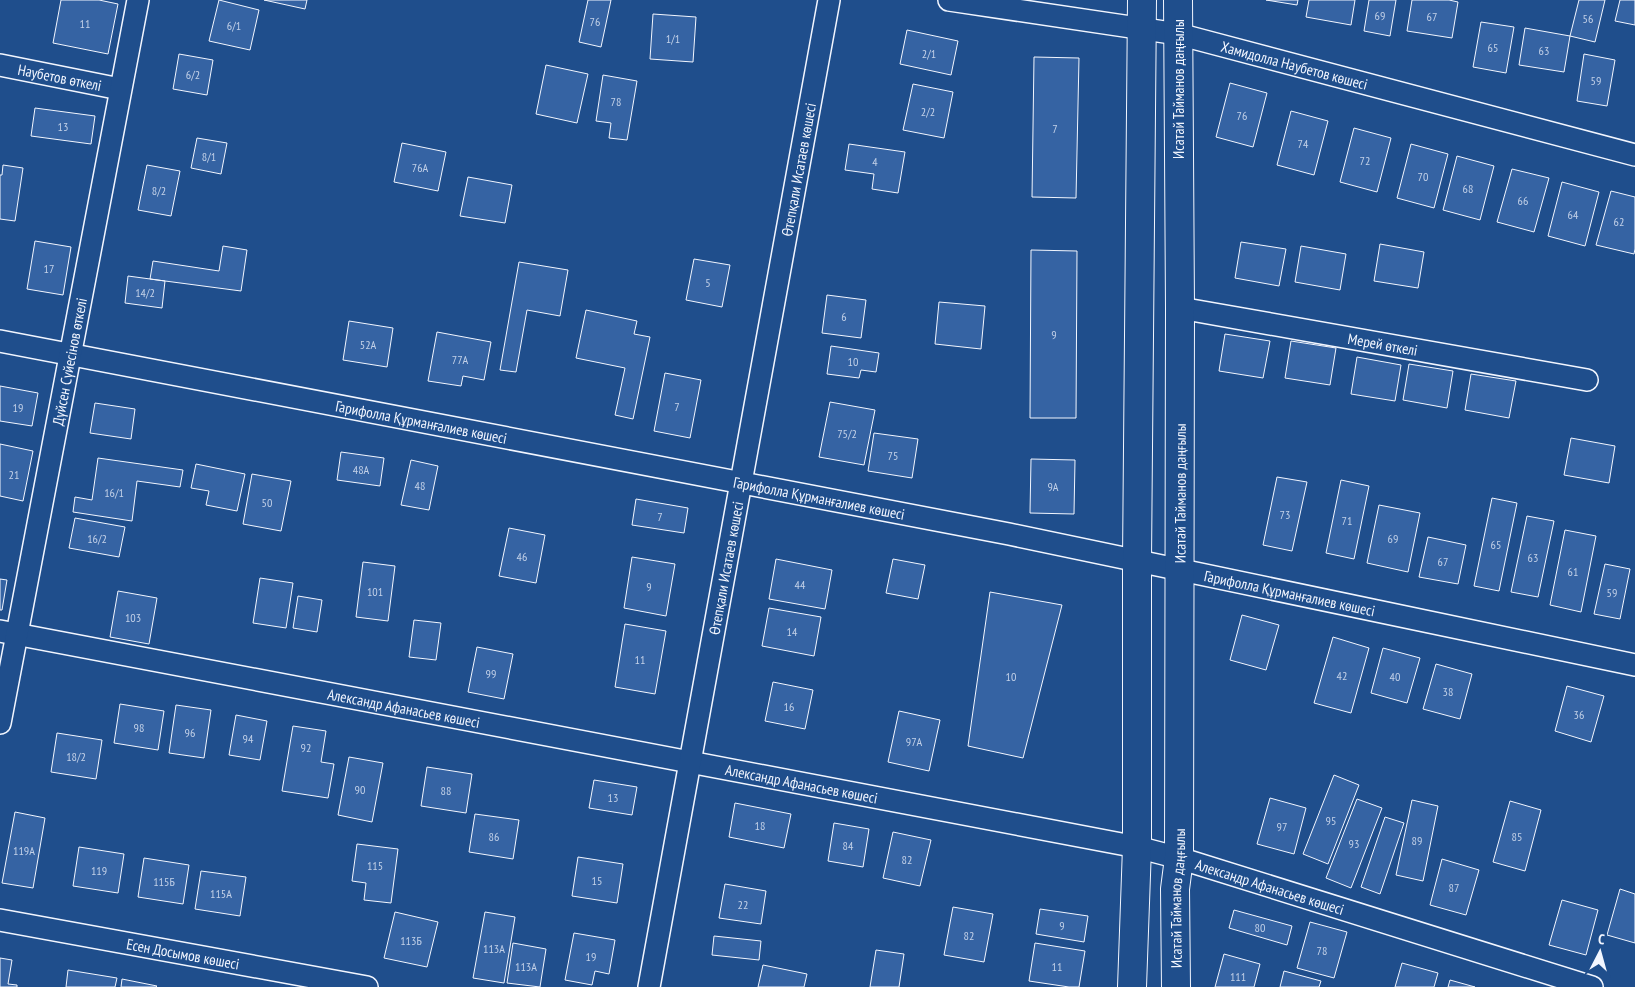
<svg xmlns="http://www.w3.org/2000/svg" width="1635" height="987" font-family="'PT Sans Narrow',sans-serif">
  <rect width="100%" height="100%" fill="#1f4e8c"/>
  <!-- building -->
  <path fill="#3563a3" stroke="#f2f6ff" d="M61,0H99L118,4L108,54L53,43Z
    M219,0L259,10L250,50L209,41Z
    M264,0H307L305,9Z
    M588,0H611L601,47L579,42Z
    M1266,0H1298L1297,5Z
    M1309,0H1355L1351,25L1306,17Z
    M1369,0H1396L1390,36L1364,31Z
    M1412,0H1449L1458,2L1452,38L1407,31Z
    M1579,0H1605L1595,42L1570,36Z
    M1620,0H1635V25L1615,21Z
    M653,14L696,17L693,62L650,59Z
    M1481,22L1514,27L1506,73L1473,67Z
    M1525,28L1570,36L1564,72L1519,65Z
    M907,30L958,41L951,75L900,64Z
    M179,54L213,60L207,95L173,89Z
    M1584,54L1615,60L1607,106L1577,101Z
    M1034,57L1079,58L1076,198L1032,197Z
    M546,65L588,74L577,123L536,114Z
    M603,75L637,81L627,140L609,138L611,123L596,121Z
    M1230,83L1267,93L1253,147L1216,137Z
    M913,84L953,92L944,138L903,130Z
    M35,108L95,116L91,144L31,136Z
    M1291,111L1328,121L1314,175L1277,165Z
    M1354,128L1391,138L1377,192L1340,182Z
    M197,138L227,143L221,174L191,168Z
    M402,143L446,152L438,191L394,182Z
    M849,144L905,152L898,193L872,189L874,174L845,170Z
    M1411,144L1448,154L1434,208L1397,198Z
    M1457,156L1494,166L1480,220L1443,210Z
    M3,165L23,168L15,221L0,219V175H2Z
    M147,165L180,171L171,216L138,210Z
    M1512,169L1549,178L1534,232L1497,222Z
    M468,177L512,185L505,223L460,216Z
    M1562,182L1599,192L1585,246L1548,236Z
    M1611,191L1635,197V249L1634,254L1596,245Z
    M35,241L71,247L63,295L27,289Z
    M1241,242L1286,249L1279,286L1235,278Z
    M1380,244L1424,252L1418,288L1374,281Z
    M223,246L247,250L241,291L150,279L153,261L219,271Z
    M1301,246L1346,254L1340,290L1295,282Z
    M1031,250L1077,251L1076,418H1030Z
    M694,259L730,265L722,307L686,300Z
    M519,262L568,270L560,316L527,310L516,372L500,370Z
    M128,276L165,281L162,308L125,303Z
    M827,295L866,300L861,338L822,333Z
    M939,302L985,306L981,349L935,344Z
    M586,310L637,321L634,334L650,337L633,419L615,415L625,368L576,358Z
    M349,321L393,328L387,367L343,360Z
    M437,332L491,342L484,380L463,376L461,386L428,381Z
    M1225,334L1270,341L1263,378L1219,371Z
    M1291,341L1336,348L1330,385L1285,378Z
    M831,346L879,353L876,372L861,370L859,378L827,374Z
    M1357,357L1401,365L1395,401L1351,394Z
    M1409,364L1453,371L1447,408L1403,400Z
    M665,373L701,380L690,438L654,431Z
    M1471,374L1516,381L1509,418L1465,410Z
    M0,386L38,393L32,426L0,421Z
    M830,402L875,410L864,465L819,457Z
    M95,403L135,409L131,439L90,433Z
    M874,433L918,439L912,478L868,471Z
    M1571,438L1615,446L1609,483L1564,475Z
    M0,444L33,451L23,501L0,496Z
    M341,452L384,458L380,486L337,480Z
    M98,458L183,470L180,487L137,481L132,521L73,512L75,497L92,500Z
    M1031,459L1075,460L1074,514L1030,513Z
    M411,460L438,466L429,510L401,505Z
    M196,464L245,474L237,511L206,505L209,491L191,488Z
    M252,474L291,481L281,531L243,524Z
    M1277,477L1307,482L1292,551L1263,545Z
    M1341,480L1369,486L1354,559L1326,553Z
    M1492,498L1517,503L1499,591L1474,586Z
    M636,499L688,508L684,533L632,525Z
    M1379,505L1420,513L1408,572L1367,563Z
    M1527,516L1554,521L1538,597L1511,592Z
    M75,518L125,527L119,557L69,548Z
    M509,528L545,535L536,583L499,576Z
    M1565,530L1596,536L1581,612L1550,605Z
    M1428,537L1466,545L1458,584L1419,577Z
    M632,557L675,564L666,616L624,608Z
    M776,559L832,570L825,609L769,599Z
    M893,559L925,565L918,599L886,593Z
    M363,562L395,566L388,621L356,617Z
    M1605,564L1630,569L1620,619L1594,614Z
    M260,578L293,583L286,628L253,623Z
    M0,579L7,580L2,610H0Z
    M118,591L157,598L149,644L110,637Z
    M990,592L1062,605L1023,758L968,746Z
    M298,596L322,600L317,632L293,628Z
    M769,608L821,617L814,656L762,646Z
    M1242,615L1279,625L1266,670L1230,660Z
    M414,620L441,623L436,660L409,657Z
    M625,624L666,631L655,694L615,687Z
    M1333,637L1369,648L1351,713L1314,703Z
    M477,647L513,654L504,699L468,692Z
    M1383,648L1420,658L1407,703L1371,693Z
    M1436,664L1472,674L1460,719L1423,709Z
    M773,682L813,690L805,729L765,721Z
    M1567,686L1604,696L1591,742L1555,731Z
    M120,704L164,711L158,750L114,743Z
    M176,705L211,710L204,758L169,753Z
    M899,711L940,720L929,771L888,762Z
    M236,715L267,721L260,760L229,755Z
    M293,726L326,731L321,762L334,764L328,798L282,791Z
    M57,733L102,740L96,779L51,772Z
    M349,757L383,763L372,822L338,815Z
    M427,767L472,774L466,813L421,806Z
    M1334,775L1359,785L1328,864L1303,854Z
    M594,780L637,787L632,815L589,808Z
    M1270,798L1306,808L1294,854L1257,844Z
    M1357,799L1382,808L1351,888L1326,878Z
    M1412,800L1438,806L1423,881L1396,875Z
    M1510,801L1541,810L1525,871L1493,862Z
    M735,803L791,814L784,848L729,837Z
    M15,812L45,818L33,888L2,883Z
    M475,814L519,820L513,859L469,852Z
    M1385,817L1404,823L1380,894L1361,887Z
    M834,823L869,829L863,867L828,861Z
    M893,832L931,840L920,886L883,878Z
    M357,844L398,849L391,903L364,900L366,883L352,881Z
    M79,847L124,854L118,893L73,886Z
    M578,857L623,864L617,903L572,896Z
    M144,858L189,865L183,904L138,897Z
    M1442,859L1479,870L1466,915L1430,905Z
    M201,871L246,877L240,916L195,909Z
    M725,884L766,891L761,924L719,918Z
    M1620,889L1635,894V943L1607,935Z
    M1562,900L1598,910L1586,955L1549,945Z
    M953,907L993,914L984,962L944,955Z
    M1040,909L1088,916L1084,942L1036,934Z
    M1234,910L1292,926L1287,945L1229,928Z
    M395,912L438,922L427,967L384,958Z
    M485,912L515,917L504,983L473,978Z
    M1310,922L1347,932L1334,978L1297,968Z
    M574,933L615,940L609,974L595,971L592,985L565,980Z
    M714,936L761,941L759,960L712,955Z
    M513,943L546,949L540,987L507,983Z
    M1035,943L1085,951L1079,987H1069L1029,981Z
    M876,950L904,954L899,987H870Z
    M1224,954L1260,964L1254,987H1215Z
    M0,958L12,960L8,984L17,985V987H0Z
    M1402,963L1438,973L1434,987H1395Z
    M763,965L807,974L804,987H758Z
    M68,970L117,978L115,987H66Z
    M1284,971L1321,981L1319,987H1280Z
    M122,979L157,986L156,987H121Z
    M1450,980L1475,987H1448Z"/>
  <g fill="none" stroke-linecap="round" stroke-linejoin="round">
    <!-- minor casing -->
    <g stroke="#f2f6ff" stroke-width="24">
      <g id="minor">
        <path id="s1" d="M949,0L1178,34L1635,155"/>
        <path id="s2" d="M0,65L120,89"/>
        <path id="s3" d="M1180,308L1587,380"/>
        <path id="s4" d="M0,341L1009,534L1635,665"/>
        <path id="s5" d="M0,631L1137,847L1179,858L1592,987"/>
        <path id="s6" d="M0,723L138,0"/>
        <path id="s7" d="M0,920L367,987"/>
        <path id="s8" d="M649,987L829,0"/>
      </g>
    </g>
    <!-- primary casing -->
    <g stroke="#f2f6ff" stroke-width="30">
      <g id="primary">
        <path d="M1132,987L1137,847V560L1142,0"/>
        <path id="s9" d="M1176,987L1175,889L1179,858L1180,308L1178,0"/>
      </g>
    </g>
    <!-- minor -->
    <use href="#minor" stroke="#1f4e8c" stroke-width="21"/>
    <!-- primary -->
    <use href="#primary" stroke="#1f4e8c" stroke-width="28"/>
  </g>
  <g text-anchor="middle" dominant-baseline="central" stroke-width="4" stroke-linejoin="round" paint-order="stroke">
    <!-- number labels -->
    <g font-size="12" fill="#c3d1e8">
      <text x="1380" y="15">69</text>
      <text x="1432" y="16">67</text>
      <text x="1588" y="18">56</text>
      <text x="595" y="21">76</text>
      <text x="85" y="23">11</text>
      <text x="234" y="25">6/1</text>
      <text x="673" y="38">1/1</text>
      <text x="1493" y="47">65</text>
      <text x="1544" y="50">63</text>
      <text x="929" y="53">2/1</text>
      <text x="193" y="74">6/2</text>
      <text x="1596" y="80">59</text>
      <text x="616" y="101">78</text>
      <text x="928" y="111">2/2</text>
      <text x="1242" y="115">76</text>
      <text x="63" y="126">13</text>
      <text x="1055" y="128">7</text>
      <text x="1303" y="143">74</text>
      <text x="209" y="156">8/1</text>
      <text x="1365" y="160">72</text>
      <text x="875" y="161">4</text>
      <text x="420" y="167">76А</text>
      <text x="1423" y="176">70</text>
      <text x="1468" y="188">68</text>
      <text x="159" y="190">8/2</text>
      <text x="1523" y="200">66</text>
      <text x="1573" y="214">64</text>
      <text x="1619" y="221">62</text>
      <text x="49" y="268">17</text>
      <text x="708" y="282">5</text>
      <text x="145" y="292">14/2</text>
      <text x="844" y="316">6</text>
      <text x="1054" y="334">9</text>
      <text x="368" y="344">52А</text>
      <text x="460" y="359">77А</text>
      <text x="853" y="361">10</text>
      <text x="677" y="406">7</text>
      <text x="18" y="407">19</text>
      <text x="847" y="433">75/2</text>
      <text x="893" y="455">75</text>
      <text x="361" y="469">48А</text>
      <text x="14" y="474">21</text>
      <text x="420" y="485">48</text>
      <text x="1053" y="486">9А</text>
      <text x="114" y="492">16/1</text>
      <text x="267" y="502">50</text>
      <text x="1285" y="514">73</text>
      <text x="660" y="516">7</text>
      <text x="1347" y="520">71</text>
      <text x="97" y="538">16/2</text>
      <text x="1393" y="538">69</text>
      <text x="1496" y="544">65</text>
      <text x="522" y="556">46</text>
      <text x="1533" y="557">63</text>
      <text x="1443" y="561">67</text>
      <text x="1573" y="571">61</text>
      <text x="800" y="584">44</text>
      <text x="649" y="586">9</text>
      <text x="375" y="591">101</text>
      <text x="1612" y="592">59</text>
      <text x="133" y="617">103</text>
      <text x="792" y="631">14</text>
      <text x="640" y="659">11</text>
      <text x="491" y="673">99</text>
      <text x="1342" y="675">42</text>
      <text x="1011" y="676">10</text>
      <text x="1395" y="676">40</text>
      <text x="1448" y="691">38</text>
      <text x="789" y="706">16</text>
      <text x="1579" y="714">36</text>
      <text x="139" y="727">98</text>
      <text x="190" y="732">96</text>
      <text x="248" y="738">94</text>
      <text x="914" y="741">97А</text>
      <text x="306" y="747">92</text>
      <text x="76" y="756">18/2</text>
      <text x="360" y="789">90</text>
      <text x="446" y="790">88</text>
      <text x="613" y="797">13</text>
      <text x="1331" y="820">95</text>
      <text x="760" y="825">18</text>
      <text x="1282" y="826">97</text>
      <text x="494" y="836">86</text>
      <text x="1517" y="836">85</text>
      <text x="1417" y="840">89</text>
      <text x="1354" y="843">93</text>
      <text x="848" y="845">84</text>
      <text x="24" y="850">119А</text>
      <text x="907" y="859">82</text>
      <text x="375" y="865">115</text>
      <text x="99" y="870">119</text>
      <text x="597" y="880">15</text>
      <text x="164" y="881">115Б</text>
      <text x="1454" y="887">87</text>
      <text x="221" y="893">115А</text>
      <text x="743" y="904">22</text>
      <text x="1062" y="925">9</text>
      <text x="1260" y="927">80</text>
      <text x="969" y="935">82</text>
      <text x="411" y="940">113Б</text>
      <text x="494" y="948">113А</text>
      <text x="1322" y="950">78</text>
      <text x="591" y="956">19</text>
      <text x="526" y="966">113А</text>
      <text x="1057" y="966">11</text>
      <text x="1238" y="976">111</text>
    </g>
    <!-- street labels -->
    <g font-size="15" fill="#f2f6ff" stroke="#1f4e8c">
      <text stroke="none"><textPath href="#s1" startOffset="352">Хамидолла Наубетов көшесі</textPath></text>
      <text stroke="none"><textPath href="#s2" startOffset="61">Наубетов өткелі</textPath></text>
      <text transform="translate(1178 89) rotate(-90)">Исатай Тайманов даңғылы</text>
      <text stroke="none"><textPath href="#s8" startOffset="831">Өтепқали Исатаев көшесі</textPath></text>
      <text stroke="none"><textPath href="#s3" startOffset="206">Мерей өткелі</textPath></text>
      <text stroke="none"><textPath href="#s6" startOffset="368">Дүйсен Сүйесінов өткелі</textPath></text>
      <text stroke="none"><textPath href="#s4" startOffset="429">Гарифолла Құрманғалиев көшесі</textPath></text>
      <text stroke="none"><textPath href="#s9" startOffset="494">Исатай Тайманов даңғылы</textPath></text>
      <text stroke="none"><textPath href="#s4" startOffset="834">Гарифолла Құрманғалиев көшесі</textPath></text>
      <text stroke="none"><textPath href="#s8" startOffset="426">Өтепқали Исатаев көшесі</textPath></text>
      <text stroke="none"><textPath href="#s4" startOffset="1314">Гарифолла Құрманғалиев көшесі</textPath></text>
      <text stroke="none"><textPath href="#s5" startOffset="411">Александр Афанасьев көшесі</textPath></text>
      <text stroke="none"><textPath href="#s5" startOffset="816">Александр Афанасьев көшесі</textPath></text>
      <text stroke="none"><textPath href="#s5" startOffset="1296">Александр Афанасьев көшесі</textPath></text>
      <text stroke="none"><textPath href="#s9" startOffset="89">Исатай Тайманов даңғылы</textPath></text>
      <text stroke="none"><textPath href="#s7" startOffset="186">Есен Досымов көшесі</textPath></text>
    </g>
  </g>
  <!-- north arrow -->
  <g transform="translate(1600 952) rotate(6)" stroke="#1f4e8c" stroke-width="4" paint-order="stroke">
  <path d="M0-4L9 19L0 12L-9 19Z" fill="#f2f6ff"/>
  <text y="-8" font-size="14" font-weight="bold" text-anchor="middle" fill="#f2f6ff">С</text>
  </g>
</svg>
